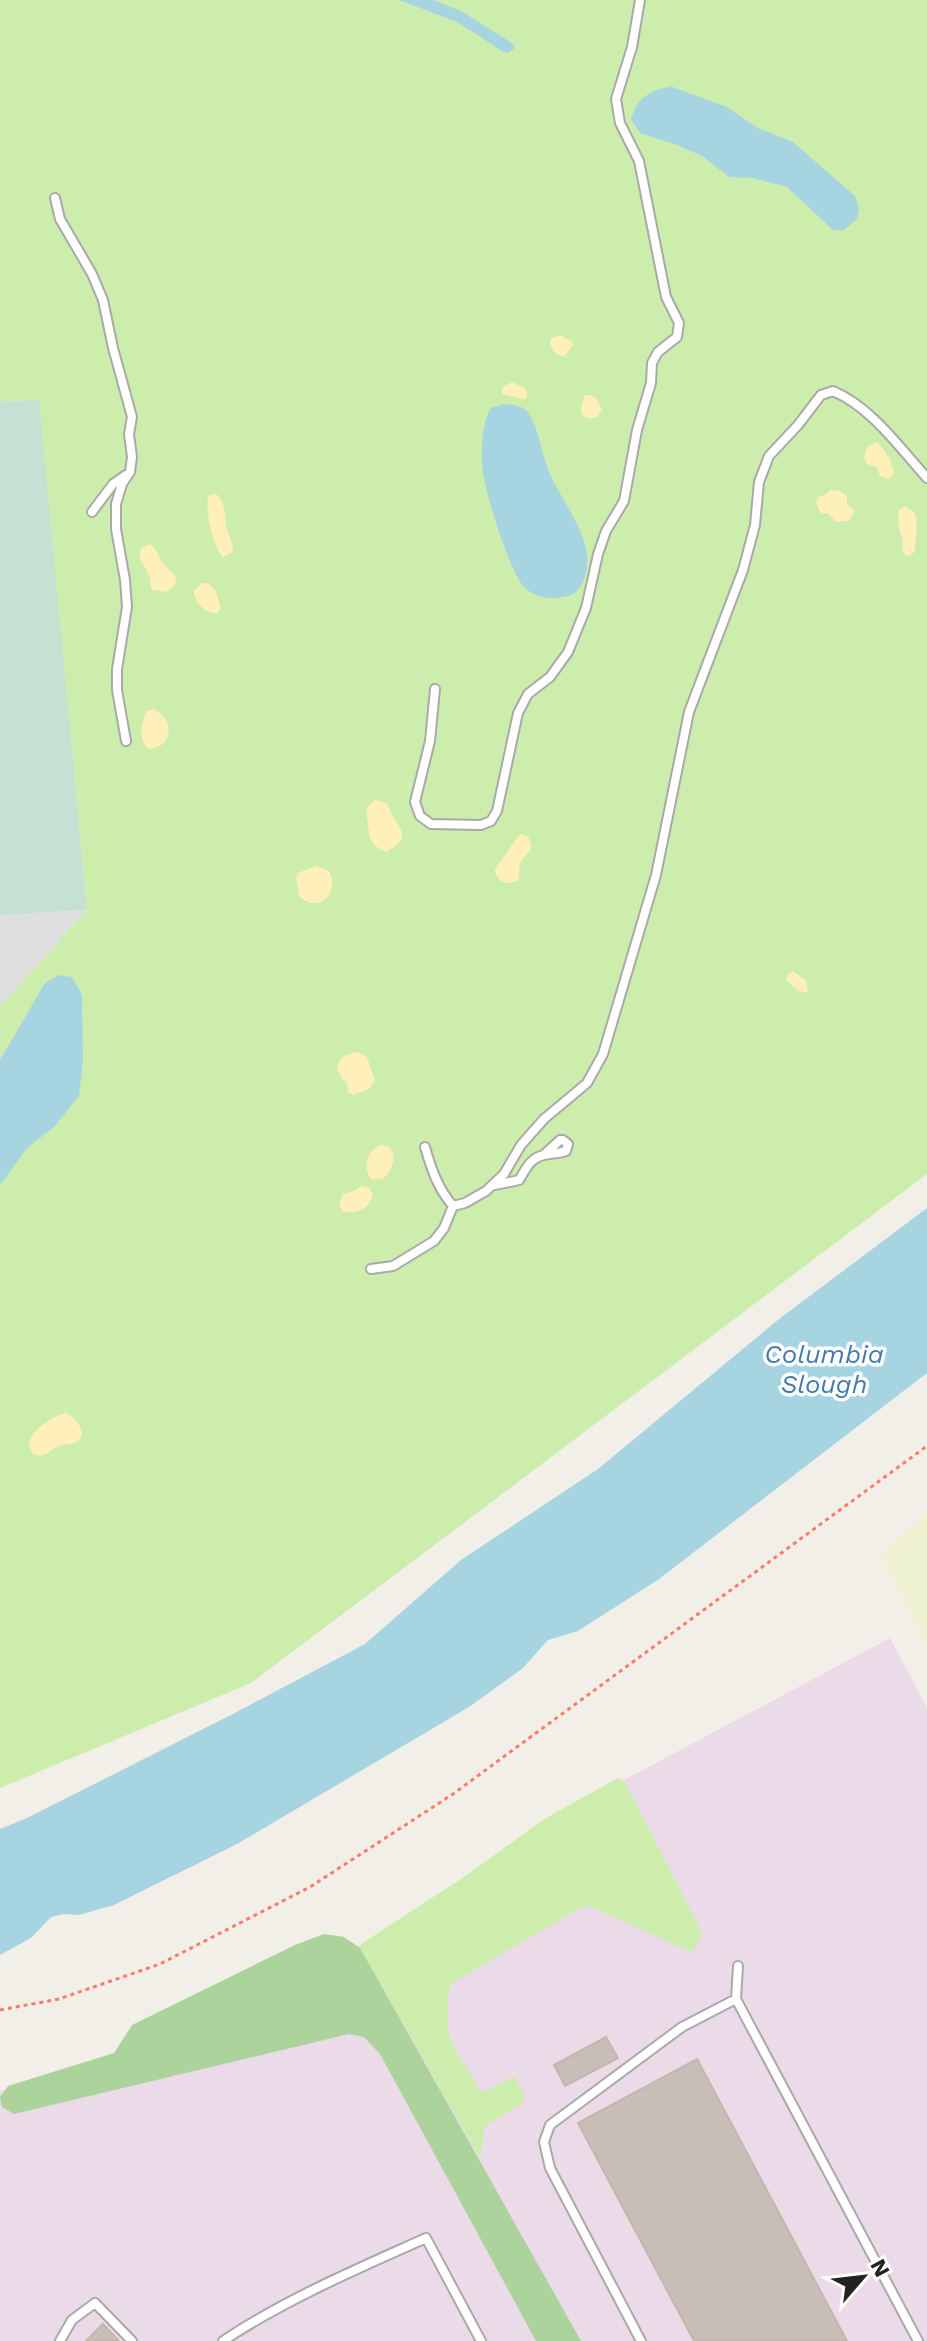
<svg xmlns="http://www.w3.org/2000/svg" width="927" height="2341" viewBox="0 0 927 2341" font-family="'Work Sans',sans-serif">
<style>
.residential{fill:#e0dfdf}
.industrial{fill:#ebdae8}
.farmland{fill:#eff1d3}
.grass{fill:#cdedad}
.forest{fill:#acd39b}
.wetland{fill:#c5e1d4}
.sand{fill:#fff0b9}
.water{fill:#a7d4e1}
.building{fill:#c7beb7;stroke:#c5b5aa;stroke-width:2}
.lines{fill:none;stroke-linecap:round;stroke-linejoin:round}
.service-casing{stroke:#a9a9a9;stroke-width:12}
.path{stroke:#ff7a6c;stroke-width:3;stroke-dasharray:4 4;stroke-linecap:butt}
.service{stroke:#fff;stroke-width:8}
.labels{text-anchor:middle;stroke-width:7;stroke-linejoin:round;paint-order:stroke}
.water-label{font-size:26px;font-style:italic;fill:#457aaf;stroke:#fff}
</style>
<rect width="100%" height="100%" fill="#f2efe8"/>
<!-- residential -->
<path class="residential" d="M87,910L0,1006V915Z"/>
<!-- industrial -->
<path class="industrial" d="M890,1638L927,1708V2341H0V2091L102,2060L243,2005L363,1944L628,1778Z"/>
<!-- farmland -->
<path class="farmland" d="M927,1513V1649L882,1554Z"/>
<!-- grass -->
<path class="grass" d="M0,0H927V1174L251,1683L0,1788V1006L87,910L38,400L0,401Z
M618,1778L625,1782L698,1925L701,1935L694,1949L689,1951L589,1906L582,1907L452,1983L448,1992V2030L452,2044L482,2093L514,2076L524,2095L523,2103L485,2126L480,2158L360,1948L361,1944L467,1875L544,1819Z"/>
<!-- forest -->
<path class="forest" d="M324,1934L344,1937L360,1948L581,2341H536L380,2054L364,2037L349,2034L14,2114L2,2107L0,2097L8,2086L114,2053L132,2025L295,1945Z"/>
<!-- wetland -->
<path class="wetland" d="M39,400L87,910L0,915V401Z"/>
<!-- sand -->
<path class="sand" d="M561,335L572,342L573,345L564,357L556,354L550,344L551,338Z
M512,382L526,389L527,397L524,399L502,394V388Z
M590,395L597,399L602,410L597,417L591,419L583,416L581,410L584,396Z
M876,442C884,447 894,465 894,474L889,479L880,476L877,467L867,464L864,457L867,447Z
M830,490L840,491L847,496V504L854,510L853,515L848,521L836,522L828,513H821L816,503L818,497L825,495Z
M215,493C226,502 224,513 226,525C228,535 233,541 233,552L223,557C211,542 206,514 208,496Z
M905,506L914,512C920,530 914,534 915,551L911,555L907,556L902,550L903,539L899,529L898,511Z
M150,544C159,550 158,559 164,565C170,571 173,571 177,580L173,587L166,592L152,590C150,584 151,577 147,571C142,562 137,560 141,548Z
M202,583H208L215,590L221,608L217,613C206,614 194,603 194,591Z
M154,709C174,719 175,747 148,749C138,739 141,722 147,711Z
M375,800L387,803C389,807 390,811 392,815C403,833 410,839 386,852C371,845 370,840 368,825C367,813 363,808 375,800Z
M520,834L528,836C534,852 530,850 522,860C518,865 520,874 518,880C508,887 495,881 495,869Z
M316,866L329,871C340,892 320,915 299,896L296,877L300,872Z
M793,971L806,981L808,992C799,993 791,986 786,979L788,974Z
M358,1052L367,1057L375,1081L369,1089L353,1095L348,1092L347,1082L342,1079L337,1069C339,1057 347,1053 358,1052Z
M381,1145L390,1147C397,1157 392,1170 384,1178L372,1180C362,1168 366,1151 381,1145Z
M361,1186L369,1188L373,1194C370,1209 357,1215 342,1211L339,1205L343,1194L352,1192Z
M66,1413C76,1417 91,1436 74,1443C68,1445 61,1444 55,1448C45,1453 44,1459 32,1453L29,1444C32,1429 51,1417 66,1413Z"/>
<!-- water -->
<path class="water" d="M399,0H433L461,11L512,43L515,48L508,53L502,51L457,22Z
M670,86L727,107L758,128L793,142L855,196L859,209L857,219L844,230H833L787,187L752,178L729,177L702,156L677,145L640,133L631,119C638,96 648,93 670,86Z
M504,404C511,405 520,405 526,410C536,419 543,457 549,472C564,507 601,545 582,584C578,592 572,596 563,597C550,600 534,597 524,587C510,572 486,495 483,473C481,456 481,422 491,408Z
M59,975L72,977L82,995L83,1061L79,1096L54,1127L27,1148L0,1185V1060L45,983Z
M927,1208V1373L659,1579L578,1631L548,1640L523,1668L469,1707L237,1844L114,1905L79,1915L64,1914L51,1917L31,1938L0,1955V1829L27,1818L229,1716L365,1644L461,1560L598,1469L779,1319Z"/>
<!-- building -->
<path class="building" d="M606,2037L618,2058L565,2086L554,2065Z
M697,2059L847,2341H694L578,2123Z
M103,2324L119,2341H86Z"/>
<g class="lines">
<!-- service casing -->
<g class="service-casing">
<path id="service" d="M55,198L60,219L92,274L103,300L113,348L132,417L129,434L132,457L130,472L122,484L116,504V529L125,580L127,607L117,669V690L126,741
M92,512L113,484L126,475
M435,689L430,741L415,802L420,816L431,824L481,825L491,821L497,811L518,713L528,694L550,677L568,652L586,608L598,554L606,531L624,501L637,430L651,383L652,363L658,352L677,337L679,323L666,297L639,161L620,123L616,99L632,47L640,0
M425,1147C431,1168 438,1189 453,1206L465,1203L486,1191L504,1174L521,1145L544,1119L587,1083L603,1054L656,875L689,712L743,570L755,525L759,482L769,456L798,425L821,395L833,391C871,407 900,448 927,478
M495,1185L519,1180C526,1169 530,1158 544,1155C552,1153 558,1154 566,1151L568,1144L563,1140H560L545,1154
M371,1269L393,1266L434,1241L444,1228L453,1206
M738,1966L736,1999L918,2341
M60,2341L72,2320L95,2303L132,2341
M223,2341C286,2299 357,2269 426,2238L481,2341
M641,2341L550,2168L544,2142L550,2125L682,2027L736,1999"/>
</g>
<!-- path -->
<path class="path" d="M0,2010L59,1999L160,1964L310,1887L453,1794L927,1446"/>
<!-- service -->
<use href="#service" class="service"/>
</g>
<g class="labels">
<!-- water labels -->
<g class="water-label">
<text x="824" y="1363">Columbia<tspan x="824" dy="30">Slough</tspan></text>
</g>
</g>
<!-- north arrow -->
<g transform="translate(863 2277) rotate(62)" stroke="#ffffff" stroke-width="6" paint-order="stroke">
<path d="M0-6L14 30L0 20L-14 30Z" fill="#222222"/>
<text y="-12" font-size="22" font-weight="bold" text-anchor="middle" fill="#222222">N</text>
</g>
</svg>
